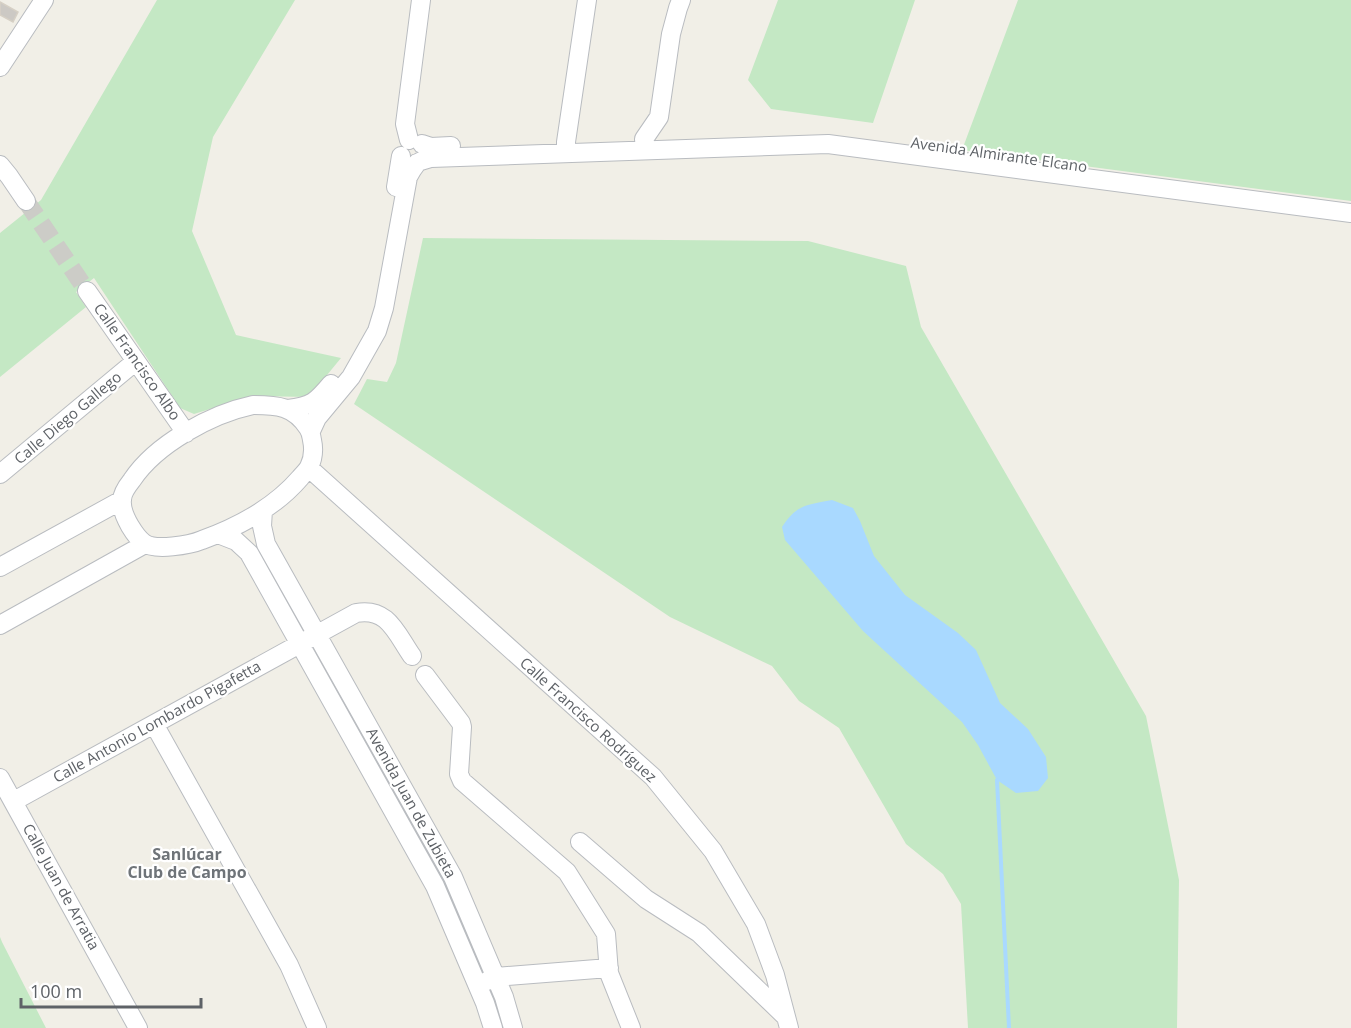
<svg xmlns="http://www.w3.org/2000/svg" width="1351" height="1028" viewBox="0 0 1351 1028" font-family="'Open Sans',sans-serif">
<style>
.green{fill:#c4e8c4}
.water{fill:#a9d9ff}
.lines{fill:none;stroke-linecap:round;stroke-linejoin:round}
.stream{stroke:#a9d9ff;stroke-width:4}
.building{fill:#ccc9c4;stroke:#d6d0c5;stroke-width:1.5}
.minor-tunnel{stroke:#ccccc7;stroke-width:18;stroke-dasharray:18 9;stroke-linecap:butt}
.minor-casing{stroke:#b9bcc0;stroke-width:20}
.minor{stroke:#fff;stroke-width:18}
.labels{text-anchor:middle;stroke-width:4.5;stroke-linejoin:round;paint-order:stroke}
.street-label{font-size:15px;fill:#5e6267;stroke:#fff}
.neighbourhood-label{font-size:16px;font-weight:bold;fill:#6f7479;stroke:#fff}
</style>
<rect width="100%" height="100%" fill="#f1efe7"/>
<!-- green -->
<path class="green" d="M157,0H295L213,137L192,231L236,335L341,358L309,397L252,396L194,414L180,408L94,278L76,292L86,307L0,377V233L41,200Z
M778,0H915L873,123L771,109L748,80Z
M1018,0H1351V201L962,150Z
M423,238L808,241L906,266L921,327L1146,716L1179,880L1177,1028H968L961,904L943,874L906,844L839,728L799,701L772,666L670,617L354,404L367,379L387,382L396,363Z
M0,937L2,942L46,1028H0Z"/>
<!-- water -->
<path class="water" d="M832,500L853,508L860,521L874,556L905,595L958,633L976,650L1000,703L1028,729L1046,757L1048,778L1038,791L1016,793L997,780L978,745L962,722L863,631L785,540L782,527C797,504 807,505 832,500Z"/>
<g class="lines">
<!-- stream -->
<path class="stream" d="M997,780L1009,1028"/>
</g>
<!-- building -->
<path class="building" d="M0,2L18,12L13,22L0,15Z"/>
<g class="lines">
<!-- minor-tunnel -->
<path class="minor-tunnel" d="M26,201L87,291"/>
<!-- minor casing -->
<g class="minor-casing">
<path id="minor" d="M0,67L44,0
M409,140L405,124L421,0
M422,144L431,147L451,146
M645,150L644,139L659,117L671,34L678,8L681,0
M566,153V142L587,0
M421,161L431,158L828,144L1351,213
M0,165L9,176L26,201
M396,187L401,156
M87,291L186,433
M253,405C277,405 294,406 308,428C311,432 311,435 312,440C314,449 313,459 309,467C307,471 303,474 300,478C275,507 238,527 202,540C190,545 155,551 144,543C138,539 133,531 130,526C126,519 121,508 122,500C122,493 128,485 132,480C156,444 211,414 253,405Z
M288,409C312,406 316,402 331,384
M311,431L317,418L351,377L377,331L384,308L408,177L412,170L417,163
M309,468L653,777L713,851L756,924L775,975L789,1028
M0,474L136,361
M263,510L262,526L266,544L453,877L504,997L513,1028
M218,534L236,541L249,553L435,886L485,1003L493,1028
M0,567L122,500
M0,625L145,544
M425,675L461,723L462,727L459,774L462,781L567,872L606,934L609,973L631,1028
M154,724L289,965L317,1028
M0,778L138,1028
M14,801L356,613C388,607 396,633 412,656
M580,842L646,899L699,933L786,1017
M487,981L496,977L609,968"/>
</g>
<!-- minor -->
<use href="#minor" class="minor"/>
</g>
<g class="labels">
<!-- street labels -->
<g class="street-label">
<text transform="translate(999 155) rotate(8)" y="5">Avenida Almirante Elcano</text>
<text transform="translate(137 362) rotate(55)" y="5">Calle Francisco Albo</text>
<text transform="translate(68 418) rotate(-40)" y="5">Calle Diego Gallego</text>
<text transform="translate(588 720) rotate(42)" y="5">Calle Francisco Rodríguez</text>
<text transform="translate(157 722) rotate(-29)" y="5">Calle Antonio Lombardo Pigafetta</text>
<text transform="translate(411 803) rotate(61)" y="5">Avenida Juan de Zubieta</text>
<text transform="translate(61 887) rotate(61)" y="5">Calle Juan de Arratia</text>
</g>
<!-- neighbourhood labels -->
<g class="neighbourhood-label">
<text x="187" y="860">Sanlúcar<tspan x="187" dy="18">Club de Campo</tspan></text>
</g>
</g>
<!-- scale -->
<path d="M21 998v9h180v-9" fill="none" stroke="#5e6267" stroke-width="3"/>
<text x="30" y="998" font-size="18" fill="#5e6267" stroke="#ffffff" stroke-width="4.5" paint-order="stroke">100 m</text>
</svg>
